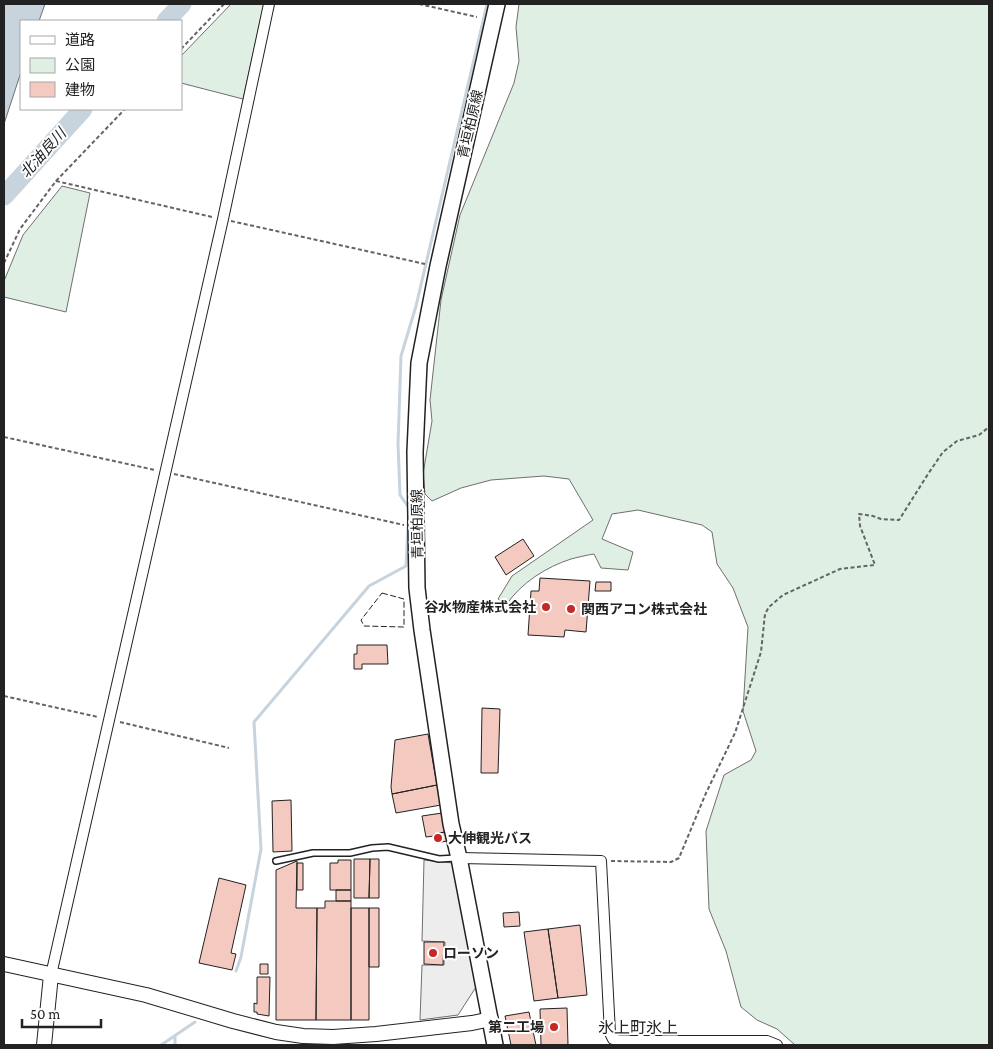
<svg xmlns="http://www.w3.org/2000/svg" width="993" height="1049" viewBox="0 0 993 1049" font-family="'Crimson Pro','Noto Sans JP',serif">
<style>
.green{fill:#e0efe3;stroke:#6f6f6f}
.parking{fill:#ededed;stroke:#6f6f6f}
.water{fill:#c7d3dd;stroke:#6f6f6f}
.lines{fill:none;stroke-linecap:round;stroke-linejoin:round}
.stream{stroke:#c7d3dd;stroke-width:3}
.river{stroke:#c7d3dd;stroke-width:19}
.building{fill:#f3c9c0;stroke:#222}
.lane-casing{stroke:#222;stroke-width:8}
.street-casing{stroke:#222;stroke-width:12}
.secondary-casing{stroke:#222;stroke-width:16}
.primary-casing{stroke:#222;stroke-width:18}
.path{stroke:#646464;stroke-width:2;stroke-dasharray:4 2.5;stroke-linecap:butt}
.lane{stroke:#fff;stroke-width:5}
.street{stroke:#fff;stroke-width:10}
.secondary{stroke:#fff;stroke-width:14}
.primary{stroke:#fff;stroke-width:15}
.fence{stroke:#222;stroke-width:1;stroke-dasharray:6 2.5;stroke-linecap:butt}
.poi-dot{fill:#c62828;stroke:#fff;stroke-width:2}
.labels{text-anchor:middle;stroke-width:4;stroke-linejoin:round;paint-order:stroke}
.street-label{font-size:14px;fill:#222;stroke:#fff}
.poi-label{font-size:14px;font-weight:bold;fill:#222;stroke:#fff;text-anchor:start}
.water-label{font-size:15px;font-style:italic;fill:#222;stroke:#fff}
.quarter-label{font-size:16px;fill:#222;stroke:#fff}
</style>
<rect width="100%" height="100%" fill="#fff"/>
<!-- green -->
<path class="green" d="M231,4H264L243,99L181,83V56Z
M519,4H989V1045H795L777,1029L757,1020L741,1007L726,951L709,909L706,831L724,775L751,760L756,751L743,711L748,627L733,588L717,564L712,532L702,525L638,510L612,514L602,539L633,552L628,570L601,568L594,554C587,555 579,557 571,559C546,567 521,583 506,605L498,599L512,576L593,520L569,479L544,476L491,480L461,488L432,501L425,494L423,474L432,421L430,400L441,300L460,215L514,83L519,61L516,27Z
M62,186L90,193L66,312L4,297V281L23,235Z"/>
<!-- parking -->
<path class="parking" d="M424,860L453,863L476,987L458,1015L420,1020L422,965H444L445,942L422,941Z"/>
<!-- water -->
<path class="water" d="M4,4H45L39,21H21V72L4,124Z"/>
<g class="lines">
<!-- stream -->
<path class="stream" d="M236,971L241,957L261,849L254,722L369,586L406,566L409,508L400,495L398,444L401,356L416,306L487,4
M175,1036V1045
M161,1045L195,1022"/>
<!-- river -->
<path class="river" d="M166,21L182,4
M4,196L83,109"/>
</g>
<!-- building -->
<path class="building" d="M523,539L534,556L506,575L495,557Z
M540,578L590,581L586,632L565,630L564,637L528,635L531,591H539Z
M596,582H611V591H595Z
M357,645H387L388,664H362V669H354V654H357Z
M482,708L500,709L498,773H481Z
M428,734L437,785L392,794L391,787L395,740Z
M437,785L441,805L396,813L392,794Z
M291,800L292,851L273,852L272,801Z
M442,813L445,832L434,834V836L426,837L422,816Z
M445,832L447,841L436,843L434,834Z
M354,859H370L369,898H354Z
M370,859H379V898H369Z
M338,860H351V890H330V863H338Z
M297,861L296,908H317L316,1020H276V870Z
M297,863H303V890H297Z
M219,878L246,885L231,953L236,954L232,970L199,963Z
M336,890H351V901H336Z
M325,901H351V1020H316L317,908H325Z
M351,908H369V1020H351Z
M369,908H379V967H369Z
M519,912L520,926L504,927L503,913Z
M580,925L587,995L558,998L548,929Z
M548,929L558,998L534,1001L524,932Z
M424,942H444L443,965L424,964Z
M260,964H268V974H260Z
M257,977H270L269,1016L257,1014V1012H254V1003L257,1004Z
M567,1008L568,1045H541L540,1009Z
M529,1012L536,1045H511L505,1016Z"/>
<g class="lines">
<!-- lane casing -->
<g class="lane-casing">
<path id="lane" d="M276,861L313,853H350L372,848L388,847L439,859L456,858"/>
</g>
<!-- street casing -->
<g class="street-casing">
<path id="street" d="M459,858L601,861L610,1033L613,1039L620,1041H767L777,1045
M51,975L223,219L269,4"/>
</g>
<!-- secondary casing -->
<g class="secondary-casing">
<path id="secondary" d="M4,964L146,995L233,1021L276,1032L303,1036L333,1037L376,1034L472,1023L491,1019
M44,1045L51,975"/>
</g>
<!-- primary casing -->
<g class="primary-casing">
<path id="primary" d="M495,1045L459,858L451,824L422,630L417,588L415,452L419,363L438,266L497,4"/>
</g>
<!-- path -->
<path class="path" d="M419,4L477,17
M181,49L224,4
M56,181L212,217
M231,221L425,264
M4,263L20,229L56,181L125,109
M4,437L155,470
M174,474L404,525
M4,696L98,717
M120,722L229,748
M611,861L671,862L679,858L706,793L735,733L761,652L765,614L769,607L783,595L840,569L875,565L860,526L859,514L873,516L881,519L899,520L928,474L943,452L957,441L979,435L989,427"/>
<!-- lane -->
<use href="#lane" class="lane"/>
<!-- street -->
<use href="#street" class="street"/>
<!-- secondary -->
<use href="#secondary" class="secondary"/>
<!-- primary -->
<use href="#primary" class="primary"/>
<!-- fence -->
<path class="fence" d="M382,593L404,599V627L364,626L361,620Z"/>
</g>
<!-- markers -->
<g class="poi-dot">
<circle cx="546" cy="607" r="5"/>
<circle cx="571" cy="609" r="5"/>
<circle cx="438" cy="838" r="5"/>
<circle cx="433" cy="953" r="5"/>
<circle cx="554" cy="1027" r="5"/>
</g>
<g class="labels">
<!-- street labels -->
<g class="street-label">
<text transform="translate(470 124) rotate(-77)" y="5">青垣柏原線</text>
<text transform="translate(417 524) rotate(-91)" y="5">青垣柏原線</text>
</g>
<!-- poi labels -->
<g class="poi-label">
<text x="536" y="612" text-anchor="end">谷水物産株式会社</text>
<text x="581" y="614">関西アコン株式会社</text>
<text x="448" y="843">大伸観光バス</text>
<text x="443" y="958">ローソン</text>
<text x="544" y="1032" text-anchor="end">第二工場</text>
</g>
<!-- water labels -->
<g class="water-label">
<text transform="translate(43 153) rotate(-48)" y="5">北油良川</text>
</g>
<!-- quarter labels -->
<g class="quarter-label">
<text x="638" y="1033">氷上町氷上</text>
</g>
</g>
<!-- border -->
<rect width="993" height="1049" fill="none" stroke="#222222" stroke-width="10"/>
<!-- legend -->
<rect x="20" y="20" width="162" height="90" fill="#ffffff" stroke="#a7a7a7"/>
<rect x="30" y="36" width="25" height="8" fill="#ffffff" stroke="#a7a7a7"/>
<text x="65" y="45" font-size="15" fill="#222222">道路</text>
<rect x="30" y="58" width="25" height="15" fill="#e0efe3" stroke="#a7a7a7"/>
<text x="65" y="70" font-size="15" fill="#222222">公園</text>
<rect x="30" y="82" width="25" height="15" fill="#f3c9c0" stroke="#a7a7a7"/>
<text x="65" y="95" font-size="15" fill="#222222">建物</text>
<!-- scale -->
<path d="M22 1019v8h79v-8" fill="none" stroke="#222222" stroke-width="2.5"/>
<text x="30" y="1019" font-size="15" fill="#222222" stroke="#ffffff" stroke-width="4" paint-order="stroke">50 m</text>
</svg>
